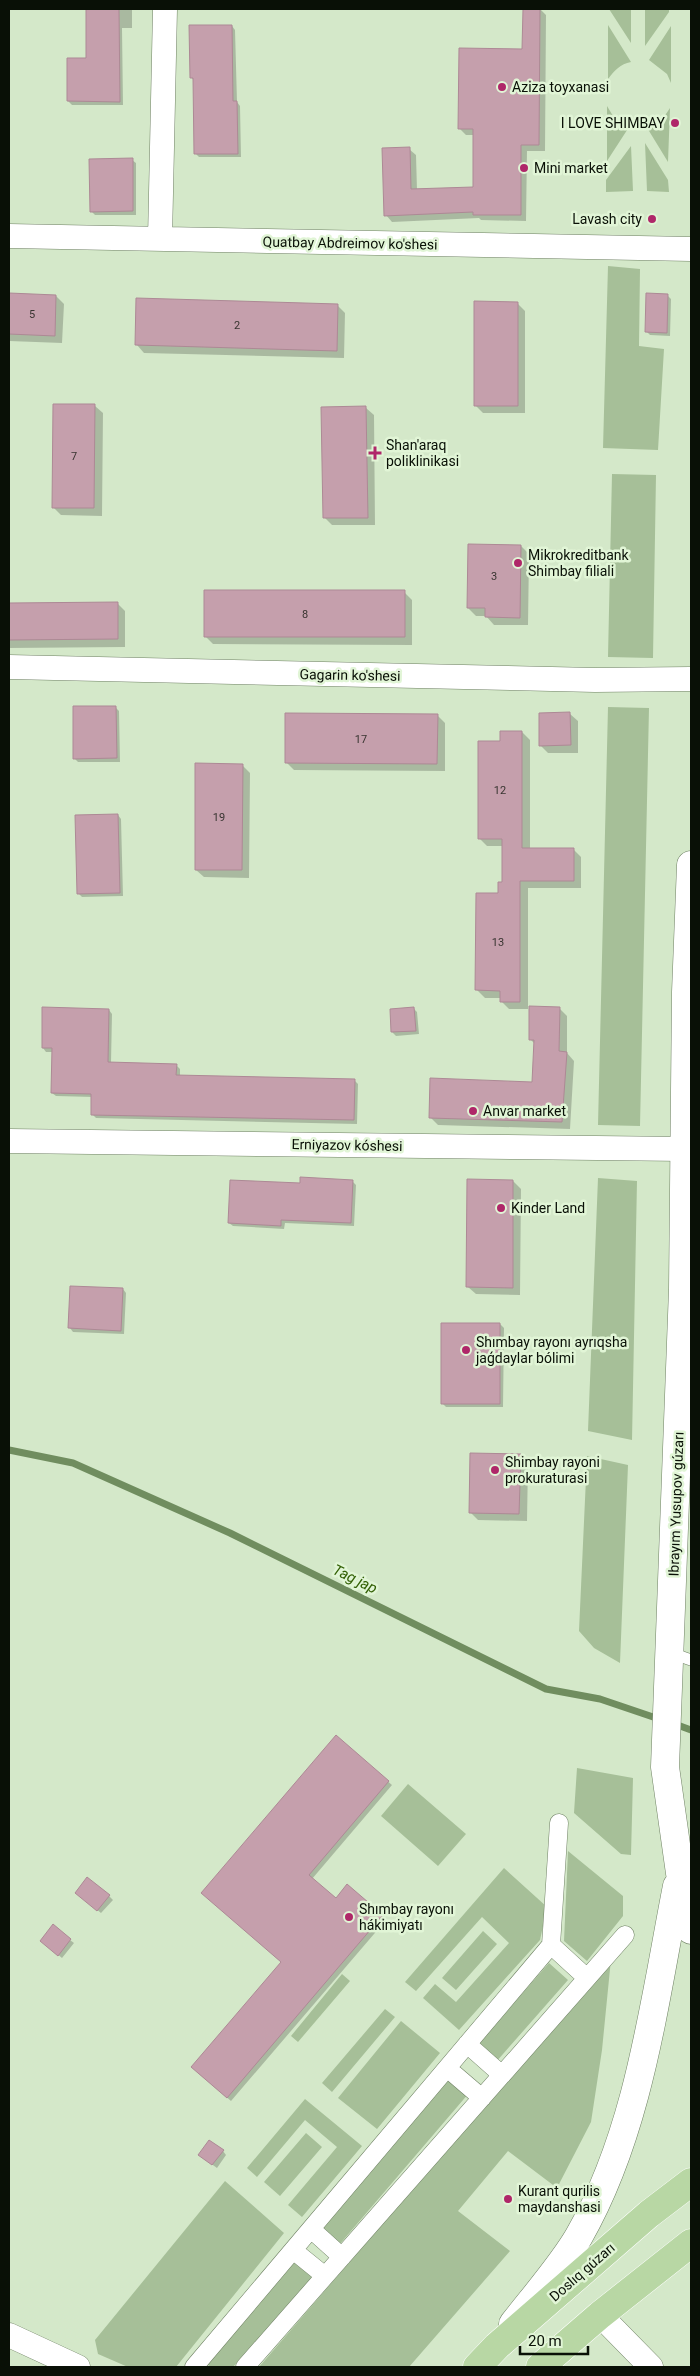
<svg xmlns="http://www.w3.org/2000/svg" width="700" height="2376" viewBox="0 0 700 2376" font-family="Roboto,sans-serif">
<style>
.green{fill:#a6bf98}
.shadow{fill:#0003}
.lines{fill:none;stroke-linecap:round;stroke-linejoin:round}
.stream{stroke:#708d5f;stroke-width:7}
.building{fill:#c59fac;stroke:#ad8995}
.service-casing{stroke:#6f8164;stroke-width:12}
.pedestrian-casing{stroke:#6f8164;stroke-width:19}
.minor-casing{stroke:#6f8164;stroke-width:25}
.secondary-casing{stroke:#6f8164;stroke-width:29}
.primary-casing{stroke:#fff;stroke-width:29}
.service{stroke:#fff;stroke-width:11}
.pedestrian{stroke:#fff;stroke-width:18}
.minor{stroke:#fff;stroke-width:24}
.secondary{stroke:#fff;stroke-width:28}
.primary{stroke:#b8d7a4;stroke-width:28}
.poi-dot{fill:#af2769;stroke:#e1f5d6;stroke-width:2}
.labels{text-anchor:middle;stroke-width:5;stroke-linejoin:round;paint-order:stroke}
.number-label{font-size:11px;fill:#383430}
.poi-label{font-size:14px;fill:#091006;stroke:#e1f5d6;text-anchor:start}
.street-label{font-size:14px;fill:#091006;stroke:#e1f5d6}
.water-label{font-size:15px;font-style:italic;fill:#336005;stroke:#e1f5d6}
</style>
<rect width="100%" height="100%" fill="#d4e8c9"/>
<!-- green -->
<path class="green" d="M609,9H631V43Z
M645,9H669V12L645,46Z
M608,25L631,62C620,64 615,70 608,79Z
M671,26V83L667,74L649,60Z
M607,106L613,116L624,125L631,124L607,161Z
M670,108L668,162L646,126C659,124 663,119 670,108Z
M645,143L668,180L669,192L647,191Z
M631,146L633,191L606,192V180Z
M608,266L640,269L639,346L664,349L658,450L603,448Z
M612,474L656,475L653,658L608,657Z
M608,707L649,708L640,1126L598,1125Z
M598,1178L637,1181L632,1440L588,1431Z
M587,1456L628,1465L620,1663L594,1648L579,1631Z
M577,1768L633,1778L631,1855L621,1854L574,1813Z
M408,1784L466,1834L438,1866L381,1816Z
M568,1851L623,1896V1916L587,1961L564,1941Z
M504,1868L547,1907L540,1940L459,2030L423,1998L435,1984L456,2002L509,1943L482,1917L416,1991L405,1982Z
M483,1931L497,1944L456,1990L442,1978Z
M611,1959L602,2050L591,2122L557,2188L508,2151L458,2211L510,2251L409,2367H259Z
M549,1963L568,1980L496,2062L477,2045Z
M342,1974L350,1981L298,2042L291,2036Z
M385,2009L395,2017L332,2092L322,2083Z
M401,2021L440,2053L377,2129L338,2098Z
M449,2076L469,2093L339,2245L319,2227Z
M305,2099L362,2146L302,2217L288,2205L337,2147L305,2120L257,2177L247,2168Z
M306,2133L322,2147L280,2196L264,2182Z
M225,2181L284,2233L176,2367H128L98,2354L95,2340Z
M293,2259L313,2277L233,2367H211L203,2362Z"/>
<!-- shadow -->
<path class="shadow" d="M87,9H132V28H122L123,105H72L68,101L88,59Z
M524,9H540L546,15L545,151H527L526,221L481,220L479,218L392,222L386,215L409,149L416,155L417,190L474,188L475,135H466L460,129L523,50Z
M232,26L235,30L237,102L240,106L241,157H199L196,154L194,81L191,77Z
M132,160L136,163V215H95L91,211Z
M9,295L56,296L64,304L62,343L9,341Z
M668,296L671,299L670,336L650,335L646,331Z
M517,303L525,311V413H483L475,405Z
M337,305L345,313L344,358L144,353L137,345Z
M95,406L103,413L102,516L61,515L53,507Z
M366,408L374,415L375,525H332L324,517Z
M521,546L529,554L528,625H494L486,616H476L468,608Z
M404,592L412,600V645L213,644L205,636Z
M117,603L125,611V647L9,648V604Z
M115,707L119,711L120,762H78L74,758Z
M570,714L578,721V753H548L540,745Z
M437,715L445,723V771L294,770L286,762Z
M522,732L530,740V849H573L581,857V888H528V1009H509L501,1001V998H485L477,990L503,884V846H487L479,838L501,742Z
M242,765L250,773L249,878L204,877L196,870Z
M118,815L121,819L123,896L82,897L78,893Z
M559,1008L567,1016V1053L574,1061L570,1129L438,1125L430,1117L533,1083L535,1044L530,1039Z
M414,1009L417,1012L419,1034L396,1036L392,1032Z
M109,1010L112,1014L111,1063L176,1065L180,1069V1076L354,1080L358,1084L357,1124L96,1118L92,1114L93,1097L56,1096L52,1093L53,1052H46L43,1048Z
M352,1181L356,1185L354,1226L285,1223L284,1229L233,1226L229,1223L301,1185Z
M513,1181L521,1189L520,1295L476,1294L468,1287Z
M123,1289L126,1293L124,1334L73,1332L70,1328Z
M500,1324L504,1328L503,1407H446L442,1403Z
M520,1455L528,1463L527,1521L478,1520L470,1512Z
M336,1737L392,1785L312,1879L336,1899L347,1886L386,1920L231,2101L196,2071L283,1962Z
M80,1896H109L113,1900L101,1913Z
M70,1940L74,1943L62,1958L45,1944Z
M223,2151L226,2155L217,2168L203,2158Z"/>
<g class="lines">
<!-- stream -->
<path class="stream" d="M9,1450L73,1463L230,1533L546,1689L600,1699L662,1720
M672,1723L691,1730"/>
</g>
<!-- building -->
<path class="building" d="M86,9H119L120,102L67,101V58H86Z
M523,9H540L539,145H521V215H473V212L384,216L382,148L410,147L411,189L473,187V129H458L459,48L522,49Z
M189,25H232L233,101H237L238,154H194L193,78H190Z
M133,158V211L90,212L89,159Z
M9,293L56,295L55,336L9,334Z
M646,293L668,294L667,333L645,332Z
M136,298L338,304L337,351L135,345Z
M474,301L518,302V406H474Z
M53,404H95L94,508H52Z
M366,406L368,518H323L321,407Z
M468,544L521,545L520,618L485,617V608H467Z
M204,590H405V637H204Z
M118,602V639L9,640V603Z
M73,706H116L117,758L73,759Z
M570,712L571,745L539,746V713Z
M285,713L438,714L437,764L285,763Z
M500,731H522V848H574V881H520V1002H500V991L475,990L476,893H498V882H502V839H478V741H500Z
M195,763L243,764L242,870H195Z
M118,814L120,893L77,894L75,815Z
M529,1006L560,1007L559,1051L567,1052L562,1122L429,1118L430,1078L532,1082L534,1040H529Z
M42,1007L109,1009L108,1062L177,1064L176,1075L355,1079L354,1120L91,1115V1094L51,1093L52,1048H42Z
M414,1007L416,1031L391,1032L390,1009Z
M300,1177L353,1180L351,1223L281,1220V1226L228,1223L230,1180L300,1183Z
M467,1179L513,1180V1288L466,1287Z
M70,1286L123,1288L121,1331L68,1328Z
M441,1323H500V1404H441Z
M470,1453L521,1454L519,1514L469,1513Z
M336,1735L389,1781L309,1875L336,1898L347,1884L383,1915L227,2098L191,2067L281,1962L201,1893Z
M87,1877L110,1895L97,1911L75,1893Z
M53,1924L71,1939L58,1956L40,1941Z
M209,2140L224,2150L212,2165L198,2155Z"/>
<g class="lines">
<!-- service casing -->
<g class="service-casing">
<path id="service" d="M671,1653L691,1660"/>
</g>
<!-- pedestrian casing -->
<g class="pedestrian-casing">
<path id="pedestrian" d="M551,1945L587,1978
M467,2044L502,2075
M447,2068L482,2098
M311,2229L342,2257
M293,2250L325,2276
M194,2367L551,1945L559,1823
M245,2367L625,1935"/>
</g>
<!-- minor casing -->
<g class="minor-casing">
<path id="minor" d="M9,236L691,249
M160,239L165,9
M9,667L595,680L691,679
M9,1141L684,1149
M600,2315L651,2367
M9,2335L78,2367"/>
</g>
<!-- secondary casing -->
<g class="secondary-casing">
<path id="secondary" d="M691,865L686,992L683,1289L665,1767L680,1873L691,1930
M513,2324C534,2297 563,2264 579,2236C639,2131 654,2003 677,1886"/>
</g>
<!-- primary casing -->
<g class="primary-casing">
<path id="primary" d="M477,2367L497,2346L649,2214L691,2182
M540,2367L600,2315L691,2243"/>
</g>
<!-- service -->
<use href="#service" class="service"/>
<!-- pedestrian -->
<use href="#pedestrian" class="pedestrian"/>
<!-- minor -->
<use href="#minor" class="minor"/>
<!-- secondary -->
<use href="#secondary" class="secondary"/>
<!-- primary -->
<use href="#primary" class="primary"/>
</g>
<!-- markers -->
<g class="poi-dot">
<circle cx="502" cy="87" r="5"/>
<circle cx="675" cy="123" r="5"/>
<circle cx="524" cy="168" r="5"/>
<circle cx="652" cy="219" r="5"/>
<path d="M372.5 445.5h5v5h5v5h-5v5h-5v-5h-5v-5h5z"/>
<circle cx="518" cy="563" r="5"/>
<circle cx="473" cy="1111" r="5"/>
<circle cx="501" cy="1208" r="5"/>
<circle cx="466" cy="1350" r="5"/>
<circle cx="495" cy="1470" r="5"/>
<circle cx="349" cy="1917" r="5"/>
<circle cx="508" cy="2199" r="5"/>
</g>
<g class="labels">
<!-- number labels -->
<g class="number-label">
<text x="32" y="318">5</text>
<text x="237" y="329">2</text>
<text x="74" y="460">7</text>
<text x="494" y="580">3</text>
<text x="305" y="618">8</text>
<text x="361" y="743">17</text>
<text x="500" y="794">12</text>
<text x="219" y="821">19</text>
<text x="498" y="946">13</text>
</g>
<!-- poi labels -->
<g class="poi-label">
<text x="512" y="92">Aziza toyxanasi</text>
<text x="665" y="128" text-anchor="end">I LOVE SHIMBAY</text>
<text x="534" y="173">Mini market</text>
<text x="642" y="224" text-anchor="end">Lavash city</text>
<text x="386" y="450">Shan'araq<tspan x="386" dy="16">poliklinikasi</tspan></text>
<text x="528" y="560">Mikrokreditbank<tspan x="528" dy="16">Shimbay filiali</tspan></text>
<text x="483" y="1116">Anvar market</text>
<text x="511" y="1213">Kinder Land</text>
<text x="476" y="1347">Shımbay rayonı ayrıqsha<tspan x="476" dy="16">jaǵdaylar bólimi</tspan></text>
<text x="505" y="1467">Shimbay rayoni<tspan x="505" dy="16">prokuraturasi</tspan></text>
<text x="359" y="1914">Shımbay rayonı<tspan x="359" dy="16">hákimiyatı</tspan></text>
<text x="518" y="2196">Kurant qurilis<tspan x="518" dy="16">maydanshasi</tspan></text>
</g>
<!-- street labels -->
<g class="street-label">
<text transform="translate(350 243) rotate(1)" y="5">Quatbay Abdreimov ko'shesi</text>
<text transform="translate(350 675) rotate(1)" y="5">Gagarin ko'shesi</text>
<text transform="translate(347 1145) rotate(1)" y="5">Erniyazov kóshesi</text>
<text transform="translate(676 1504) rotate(-88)" y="5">Ibrayım Yusupov gúzarı</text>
<text transform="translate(582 2272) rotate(-41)" y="5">Doslıq gúzarı</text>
</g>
<!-- water labels -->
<g class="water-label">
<text transform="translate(355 1579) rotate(26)" y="5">Tag jap</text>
</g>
</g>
<!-- border -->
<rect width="700" height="2376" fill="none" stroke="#091006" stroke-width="20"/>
<!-- scale -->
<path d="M520 2346v8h68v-8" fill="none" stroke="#091006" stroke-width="2.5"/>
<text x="528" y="2346" font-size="15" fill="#091006" stroke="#e1f5d6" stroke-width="4" paint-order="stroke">20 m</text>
</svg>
